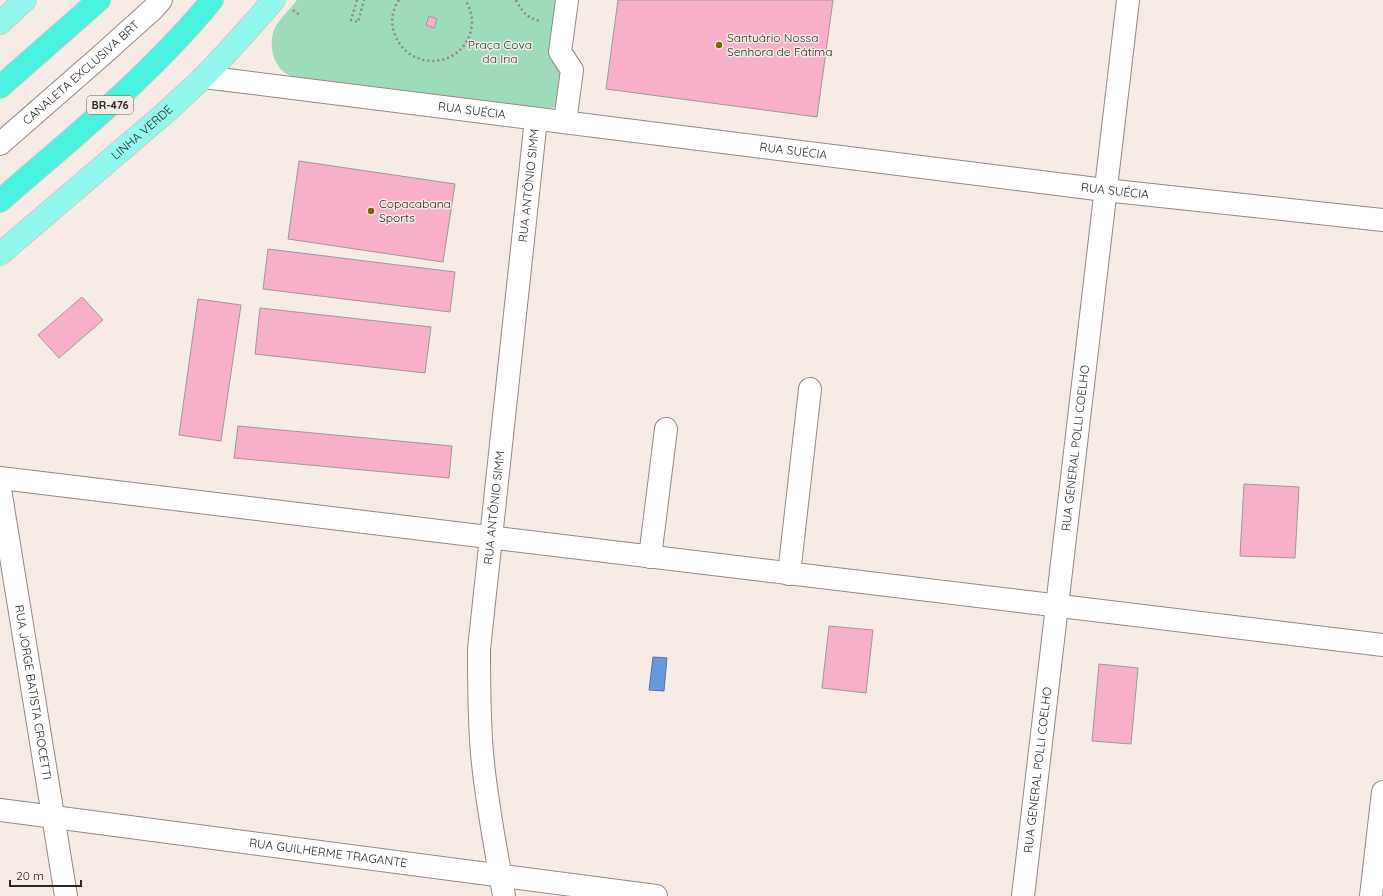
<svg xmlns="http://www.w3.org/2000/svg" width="1383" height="896" viewBox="0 0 1383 896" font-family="Quicksand,sans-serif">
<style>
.green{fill:#9ddbbb}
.water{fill:#6599db;stroke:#5477a4}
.building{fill:#f8afc9;stroke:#a2969a}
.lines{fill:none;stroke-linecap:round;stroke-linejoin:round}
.minor-casing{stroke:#938883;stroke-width:24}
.major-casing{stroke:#cccbcb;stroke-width:24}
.highway-casing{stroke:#cccbcb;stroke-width:24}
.path{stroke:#8f8783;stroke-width:2.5;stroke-dasharray:2 3;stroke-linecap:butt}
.minor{stroke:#fff;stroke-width:22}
.major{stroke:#92f7ec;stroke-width:22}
.highway{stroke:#4af1df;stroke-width:22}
.poi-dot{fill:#836500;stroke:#f7ebe6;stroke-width:1.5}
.labels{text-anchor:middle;stroke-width:3;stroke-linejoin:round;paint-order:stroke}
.shield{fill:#f7ebe6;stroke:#68625f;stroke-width:1}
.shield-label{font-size:11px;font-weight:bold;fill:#2b2725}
.poi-label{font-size:12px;fill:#2b2725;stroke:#f7ebe6;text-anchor:start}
.park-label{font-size:12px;fill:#1a4431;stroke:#f7ebe6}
.street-label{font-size:12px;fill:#2b2725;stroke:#f7ebe6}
</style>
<rect width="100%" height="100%" fill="#f7ebe6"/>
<!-- green -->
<path class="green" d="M297,0H558L563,71L557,105L553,108L546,109L301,79C297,78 292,77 289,75C274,68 269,48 273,33C276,21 290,10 297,0Z"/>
<!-- water -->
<path class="water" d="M653,657L667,658L664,691L649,690Z"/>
<!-- building -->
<path class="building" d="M618,0H833L817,117L606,89Z
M429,16L437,19L434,28L426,25Z
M299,161L455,184L443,262L288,239Z
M268,249L455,272L450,312L263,289Z
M82,297L103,320L59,358L38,335Z
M198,299L241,305L221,441L179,435Z
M260,308L431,327L425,373L255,354Z
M238,426L452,446L449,478L234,458Z
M1244,484L1299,487L1295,558L1240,556Z
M829,626L873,630L866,693L822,688Z
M1099,664L1138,668L1131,744L1092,741Z"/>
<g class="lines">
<!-- minor casing -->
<g class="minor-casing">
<g id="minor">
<path id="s1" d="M204,77L1105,190L1383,220"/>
<path d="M565,122L572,70L560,52L567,0"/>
<path id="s2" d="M0,144L103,54L153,9L161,0"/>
<path d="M0,478L1383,645"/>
<path id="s3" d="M0,489L66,896"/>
<path d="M650,557L666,429"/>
<path d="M789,574L810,389"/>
<path id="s4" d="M0,810L656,896"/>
<path id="s5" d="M504,896C496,849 486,801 482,753C479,718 479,684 479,649L536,119"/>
<path id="s6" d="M1023,896L1128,0"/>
<path d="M1371,896L1383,792"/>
</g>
</g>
<!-- major casing -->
<g class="major-casing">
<g id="major">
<path d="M0,23L25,0"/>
<path id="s7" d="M0,254L165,113L204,77L233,46L274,0"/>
</g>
</g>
<!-- highway casing -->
<g class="highway-casing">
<path id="highway" d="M0,87L99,0
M0,201C73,137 150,76 212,0"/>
</g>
<!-- path -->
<path class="path" d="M357,0L351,20L358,22L364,0
M399,0C392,10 390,23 395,35C411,75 469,67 472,23C472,15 470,7 465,0
M516,0C522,12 528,19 541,21
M293,10L301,16"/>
<!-- minor -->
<use href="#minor" class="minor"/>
<!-- major -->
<use href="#major" class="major"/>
<!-- highway -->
<use href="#highway" class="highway"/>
</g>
<!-- markers -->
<g class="poi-dot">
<circle cx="719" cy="45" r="4"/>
<circle cx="371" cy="211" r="4"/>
</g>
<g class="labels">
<!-- shield labels -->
<rect class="shield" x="87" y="96" width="46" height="18" rx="3"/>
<g class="shield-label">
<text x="110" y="109">BR-476</text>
</g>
<!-- poi labels -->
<g class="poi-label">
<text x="727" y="42">Santuário Nossa<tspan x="727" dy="14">Senhora de Fátima</tspan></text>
<text x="379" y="208">Copacabana<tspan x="379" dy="14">Sports</tspan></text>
</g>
<!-- park labels -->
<g class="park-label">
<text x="500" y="49">Praça Cova<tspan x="500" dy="14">da Iria</tspan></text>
</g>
<!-- street labels -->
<g class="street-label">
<text dy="4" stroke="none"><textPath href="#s2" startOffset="108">CANALETA EXCLUSIVA BRT</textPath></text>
<text dy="4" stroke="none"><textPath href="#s1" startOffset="270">RUA SUÉCIA</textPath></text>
<text dy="4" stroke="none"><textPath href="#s7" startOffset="187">LINHA VERDE</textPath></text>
<text dy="4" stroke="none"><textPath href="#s1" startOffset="594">RUA SUÉCIA</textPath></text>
<text dy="4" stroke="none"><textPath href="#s5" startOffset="715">RUA ANTÔNIO SIMM</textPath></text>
<text dy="4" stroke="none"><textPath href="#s1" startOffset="918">RUA SUÉCIA</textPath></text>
<text dy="4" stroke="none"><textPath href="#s6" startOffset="451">RUA GENERAL POLLI COELHO</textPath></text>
<text dy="4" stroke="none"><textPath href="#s5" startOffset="391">RUA ANTÔNIO SIMM</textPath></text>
<text dy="4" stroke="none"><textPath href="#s3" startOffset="206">RUA JORGE BATISTA CROCETTI</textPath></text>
<text dy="4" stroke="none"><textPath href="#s6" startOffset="127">RUA GENERAL POLLI COELHO</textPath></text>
<text dy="4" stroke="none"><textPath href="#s4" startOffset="331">RUA GUILHERME TRAGANTE</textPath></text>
</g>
</g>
<!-- scale -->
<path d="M10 880v6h71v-6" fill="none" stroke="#2b2725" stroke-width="2"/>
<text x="16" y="880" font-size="12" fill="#2b2725" stroke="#f7ebe6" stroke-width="3" paint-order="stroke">20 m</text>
</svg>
